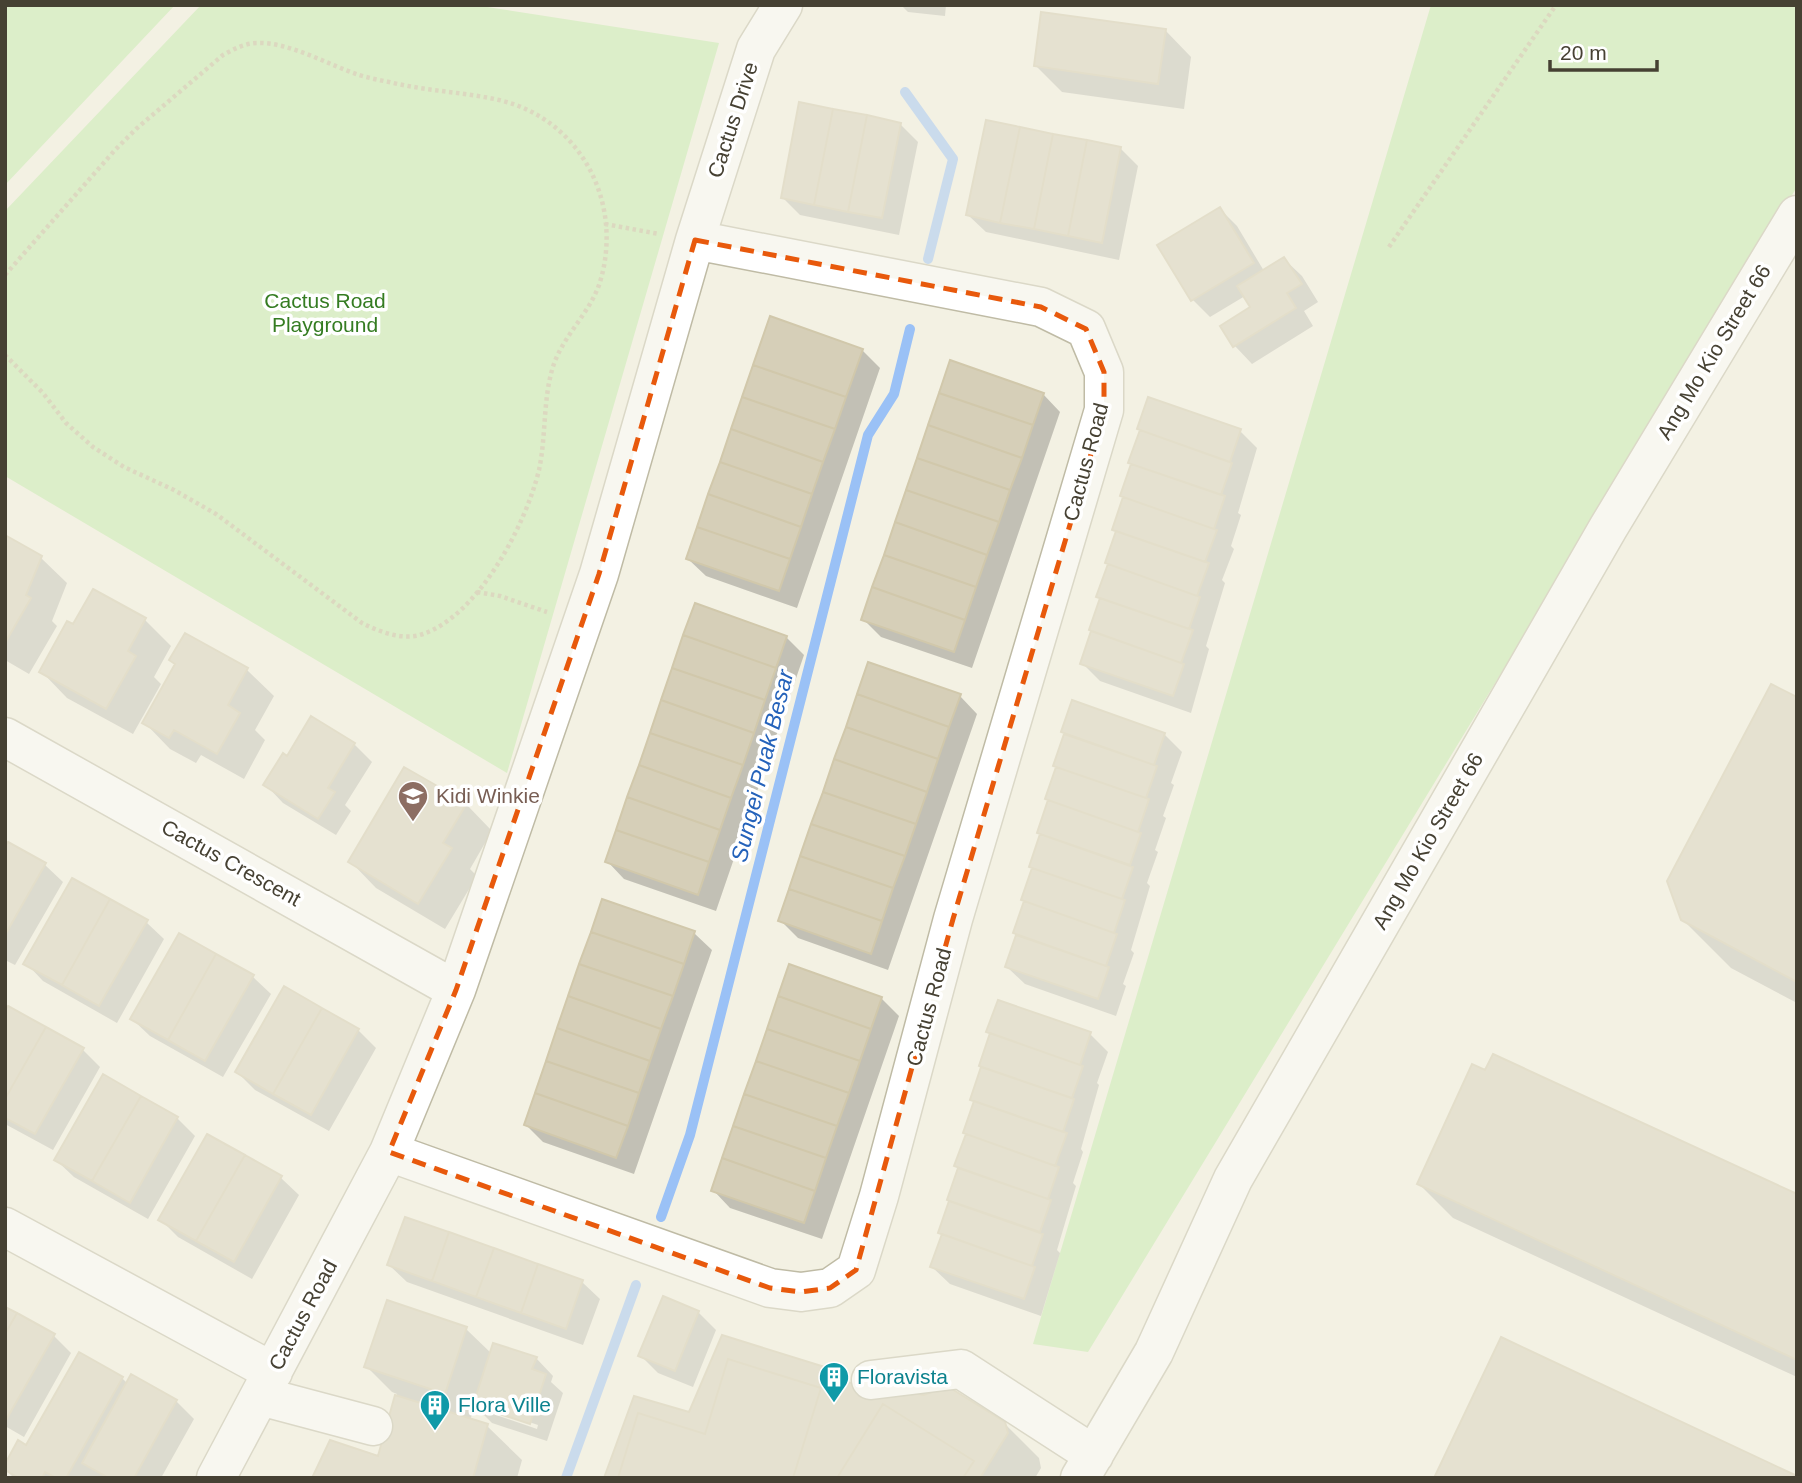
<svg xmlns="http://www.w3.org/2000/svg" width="1802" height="1483" viewBox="0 0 1802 1483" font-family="Arial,sans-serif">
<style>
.green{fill:#c2eba8}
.shadow{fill:#0003;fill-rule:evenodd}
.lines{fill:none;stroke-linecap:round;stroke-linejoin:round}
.stream{stroke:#9ac1f6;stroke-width:10}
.building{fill:#d6cfb8;stroke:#d1c8ab;stroke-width:2}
.minor-casing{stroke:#bfbba5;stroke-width:41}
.path{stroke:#c2ba95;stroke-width:4.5;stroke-dasharray:3.5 3.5;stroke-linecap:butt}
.minor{stroke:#fff;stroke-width:38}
.marked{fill:none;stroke:#e8590c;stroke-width:5;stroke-dasharray:14 9;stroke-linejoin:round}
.labels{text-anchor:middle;stroke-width:7;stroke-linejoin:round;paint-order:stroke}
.street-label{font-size:21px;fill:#464133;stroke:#fff}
.park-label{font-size:21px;fill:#357c22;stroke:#fff}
.education-label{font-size:21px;fill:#785e54;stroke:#fff;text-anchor:start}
.culture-label{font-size:21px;fill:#0d838f;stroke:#fff;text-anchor:start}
.water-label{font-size:23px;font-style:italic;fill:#2462ba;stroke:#fff}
</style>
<rect width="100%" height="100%" fill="#f3f1e3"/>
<!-- green -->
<path class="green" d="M5,5H175L5,185Z
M201,5H474L719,43L507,773L5,476V211Z
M1431,5H1797V187L1088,1352L1033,1344Z"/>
<!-- shadow -->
<path class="shadow" d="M901,5H946L945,16L908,12Z
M1165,30L1191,57L1184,109L1062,92L1036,66Z
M900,124L918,142L899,235L800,215L783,198Z
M1120,148L1138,166L1119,260L986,232L968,215Z
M1220,209L1237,226L1264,271L1284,259L1302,276L1318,302L1304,311L1313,326L1252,364L1235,346L1223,327L1253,308L1245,296L1210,317L1193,300Z
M862,350L880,368L797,608L706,576L688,559Z
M1043,394L1060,412L972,668L881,637L863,619Z
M1139,429L1240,431L1257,448L1238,513L1241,515L1231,546L1234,549L1222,580L1225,583L1206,646L1209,649L1191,713L1100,681L1082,663L1101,599L1141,431Z
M5,537L40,557L67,583L52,621L57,626L29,674L5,660Z
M145,620L171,646L154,677L161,684L133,734L67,698L41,671L74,626Z
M185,635L247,670L274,696L255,730L265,740L244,779L201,755L196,763L170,749L144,722L176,665Z
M786,637L804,655L716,911L624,879L607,861Z
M960,696L977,714L888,970L798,938L780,920Z
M1797,699V1003L1731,968L1682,919Z
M1074,702L1164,734L1182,752L1171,783L1174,785L1163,816L1166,818L1155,850L1158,852L1147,883L1150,886L1131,950L1134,953L1123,984L1126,986L1116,1016L1025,984L1007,967L1026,902L1042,836L1039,833L1050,802L1047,799L1057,768L1055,766Z
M312,719L354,744L372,762L345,805L351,811L336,835L283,803L266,785L288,759Z
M466,804L492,831L470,869L477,876L445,929L376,888L350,861Z
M5,842L45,865L63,882L15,965L5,960Z
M146,922L164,939L117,1023L43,981L26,963Z
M694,933L712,950L634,1174L543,1142L526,1125Z
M179,935L253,977L271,994L223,1077L150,1036L132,1019Z
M284,989L358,1030L376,1048L329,1131L255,1090L237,1072Z
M881,998L899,1016L822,1239L730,1208L713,1190Z
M5,1010L83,1050L100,1067L53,1150L5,1124Z
M988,1032L1090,1034L1108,1052L1097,1083L1099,1085L1081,1149L1083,1152L1073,1183L1076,1186L1057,1250L1060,1253L1041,1316L950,1284L932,1267L943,1236L940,1233L975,1102L972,1099L991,1035Z
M177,1118L195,1136L148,1219L74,1177L56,1160Z
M208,1136L281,1178L299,1195L252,1279L178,1237L160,1219Z
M1419,1184L1797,1196V1377L1453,1218Z
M389,1265L582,1282L600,1299L583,1345L407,1282Z
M5,1309L54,1336L71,1353L24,1437L5,1426Z
M698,1312L716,1330L693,1387L658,1373L640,1355Z
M466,1329L492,1354L536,1358L553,1376L551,1382L563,1393L547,1441L492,1423L475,1406L470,1420L487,1426L522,1460L517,1478H314L379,1458L397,1394L392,1392L366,1366ZM493,1410L538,1425L537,1429L493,1414Z
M122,1378L128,1384L176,1401L194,1419L161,1478H14L5,1469L27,1448Z
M844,1383L1004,1423L1039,1458L1041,1468L1035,1478H606L690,1414Z"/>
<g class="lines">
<!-- stream -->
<path class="stream" d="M905,92L953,159L928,259
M661,1217L690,1135L868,435L894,394L910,329
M566,1478L636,1285"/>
</g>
<!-- building -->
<path class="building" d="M1041,12L1166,29L1158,84L1034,66Z
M799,102L833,109L814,205L781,198Z
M833,109L867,115L848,212L814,205Z
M867,115L901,123L882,218L848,212Z
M986,120L1020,127L1000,223L966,215Z
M1020,127L1053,134L1034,229L1000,223Z
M1053,134L1087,140L1068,236L1034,229Z
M1087,140L1121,147L1102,243L1068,236Z
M1220,207L1254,263L1191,301L1157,245Z
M1284,257L1302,284L1287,293L1296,308L1233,347L1220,326L1250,307L1237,286Z
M770,316L863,349L846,397L753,365Z
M950,360L1044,393L1033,425L939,393Z
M753,365L846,397L835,429L742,397Z
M939,393L1033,425L1022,458L928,425Z
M742,397L835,429L823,462L731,429Z
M1148,397L1241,429L1230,462L1137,429Z
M928,425L1022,458L1010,490L917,458Z
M731,429L823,462L812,494L720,462Z
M1140,430L1232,463L1221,495L1128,463Z
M917,458L1010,490L999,522L906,490Z
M720,462L812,494L801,527L708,494Z
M1131,464L1225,496L1214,529L1120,496Z
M906,490L999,522L987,555L895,522Z
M708,494L801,527L790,559L697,527Z
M1123,497L1217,530L1205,562L1112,530Z
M895,522L987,555L976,587L884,555Z
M697,527L790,559L779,591L686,559Z
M1116,531L1209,563L1197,596L1105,563Z
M5,535L42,556L26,595L31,598L5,643Z
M884,555L976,587L965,620L872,587Z
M1108,564L1200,597L1189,629L1096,597Z
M872,587L965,620L954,652L861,620Z
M93,589L146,618L128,651L136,656L106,709L39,672L67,621L73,624Z
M1100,598L1193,630L1181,663L1089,630Z
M695,603L787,636L776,668L683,635Z
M1091,631L1184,664L1173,696L1080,664Z
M185,633L248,668L228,705L240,713L217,754L174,730L169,738L142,723L175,664L169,660Z
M683,635L776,668L765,700L672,668Z
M868,662L961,694L949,727L857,694Z
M672,668L765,700L754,733L661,700Z
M1771,684L1797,697V982L1681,920L1667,881Z
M857,694L949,727L938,759L846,727Z
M661,700L754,733L743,765L650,733Z
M1072,700L1165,733L1154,765L1061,732Z
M311,716L355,743L328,788L335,792L318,819L263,785L283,753L287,756Z
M846,727L938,759L927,792L834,759Z
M650,733L743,765L731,798L639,765Z
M1064,734L1157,766L1146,798L1053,766Z
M834,759L927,792L916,824L823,792Z
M639,765L731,798L720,830L627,797Z
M404,767L467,803L443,843L452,848L418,904L348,862Z
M1056,767L1149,799L1138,832L1045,799Z
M823,792L916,824L905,856L811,824Z
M627,797L720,830L709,862L616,830Z
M1048,800L1141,833L1130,865L1037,833Z
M811,824L905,856L893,888L800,856Z
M616,830L709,862L698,895L605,862Z
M1040,834L1133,867L1122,899L1029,867Z
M8,842L46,863L5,935V847Z
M800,856L893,888L882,921L789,889Z
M1032,868L1125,900L1114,933L1021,900Z
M72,878L110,899L62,985L23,964Z
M789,889L882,921L871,954L778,921Z
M110,899L148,920L99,1006L62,985Z
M602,899L695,931L684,964L591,932Z
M1024,901L1117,934L1106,966L1013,933Z
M591,932L684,964L673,996L579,964Z
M179,933L216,954L168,1040L130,1019Z
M1016,935L1109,967L1098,999L1005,967Z
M216,954L254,975L205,1061L168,1040Z
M579,964L673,996L661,1029L568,996Z
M789,964L882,997L871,1029L778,996Z
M284,986L322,1008L273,1094L235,1072Z
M568,996L661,1029L650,1061L557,1028Z
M778,996L871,1029L860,1061L767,1029Z
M998,1000L1091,1032L1080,1065L986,1032Z
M8,1006L46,1027L5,1099V1011Z
M322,1008L359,1029L311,1115L273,1094Z
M46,1027L84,1048L35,1134L5,1118V1099Z
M557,1028L650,1061L639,1093L546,1061Z
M767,1029L860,1061L849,1093L756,1061Z
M990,1033L1083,1066L1072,1098L979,1066Z
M1493,1054L1797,1194V1360L1417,1184L1472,1064L1485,1070Z
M546,1061L639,1093L628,1126L535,1093Z
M756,1061L849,1093L837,1126L744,1094Z
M981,1067L1074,1099L1063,1132L970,1100Z
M103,1074L141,1096L92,1181L54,1160Z
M535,1093L628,1126L616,1158L524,1125Z
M744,1094L837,1126L826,1158L733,1126Z
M141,1096L178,1117L130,1203L92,1181Z
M974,1101L1067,1133L1055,1166L963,1133Z
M733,1126L826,1158L815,1191L722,1158Z
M207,1134L245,1155L196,1241L158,1220Z
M966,1134L1059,1167L1048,1199L954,1166Z
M245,1155L282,1176L234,1262L196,1241Z
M722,1158L815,1191L804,1223L711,1191Z
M958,1168L1051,1200L1040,1232L947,1200Z
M949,1201L1043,1234L1032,1266L938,1233Z
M405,1217L449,1232L432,1281L387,1265Z
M449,1232L494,1248L476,1297L432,1281Z
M942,1234L1035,1267L1024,1299L930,1267Z
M494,1248L538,1264L521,1313L476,1297Z
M538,1264L583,1280L566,1329L521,1313Z
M663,1296L699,1311L675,1371L638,1356Z
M387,1300L467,1327L445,1394L364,1367Z
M5,1307L17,1313L5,1334Z
M17,1313L55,1334L6,1420L5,1334Z
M722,1335L831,1369L845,1382L924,1395L947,1386L1005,1422L1008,1433L980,1478H604L634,1396L689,1412Z
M1501,1337L1797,1476V1478H1434Z
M493,1343L537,1357L532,1369L546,1374L530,1424L473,1405Z
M79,1352L123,1377L66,1478H56L45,1472L42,1478H19L5,1470V1464L18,1440L26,1445Z
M728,1359L821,1388L793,1478H618L638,1413L705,1434Z
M131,1374L177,1400L134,1478H109L82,1463Z
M395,1395L488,1424L473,1478H312L330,1440L378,1456Z
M883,1404L974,1461L963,1478H837Z"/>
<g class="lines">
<!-- minor casing -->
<g class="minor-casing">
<path id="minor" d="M5,737L456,990
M389,1152L770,1288L801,1292L830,1288L856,1270L879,1196L953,919L1104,410V372L1086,329L1041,307L695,240
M5,1227L273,1372
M871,1380L961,1369L1094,1455
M260,1396L373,1426
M216,1478L389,1152L456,990L599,574L695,240L756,49L783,5
M1080,1478L1154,1352L1233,1179L1608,528L1797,215"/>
</g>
<!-- path -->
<path class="path" d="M605,224L659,234
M1389,247L1556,5
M5,275L115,150L136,129L223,55C234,49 245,43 258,43C289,42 329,65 359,75C369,78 379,80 389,82C426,91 463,92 499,100C581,119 624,203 600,282C590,314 561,337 552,370C543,402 546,437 539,470C526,524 479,615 423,634C403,641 380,632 362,623L216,514L174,490L124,467L93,447L66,423L43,393L5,355
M477,592L500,596L547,612"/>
<!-- minor -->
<use href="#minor" class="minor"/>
</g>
<!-- marked area -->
<path d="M0 0H1802V1483H0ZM695,240L1041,307L1086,329L1104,372V410L953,919L856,1270L830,1288L801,1292L770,1288L389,1152L456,990L599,574Z" fill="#f3f1e3" fill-opacity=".55" fill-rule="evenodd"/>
<path class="marked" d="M695,240L1041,307L1086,329L1104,372V410L953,919L856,1270L830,1288L801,1292L770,1288L389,1152L456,990L599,574Z"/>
<!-- icons -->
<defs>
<g id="school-pin" transform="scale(1.575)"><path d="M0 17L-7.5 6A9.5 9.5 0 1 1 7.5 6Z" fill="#8d6e63" stroke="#fff"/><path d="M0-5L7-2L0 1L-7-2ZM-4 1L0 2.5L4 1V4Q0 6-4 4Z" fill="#fff"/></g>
<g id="building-pin" transform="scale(1.575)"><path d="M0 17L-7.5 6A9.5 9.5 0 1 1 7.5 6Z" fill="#0f9aa8" stroke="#fff"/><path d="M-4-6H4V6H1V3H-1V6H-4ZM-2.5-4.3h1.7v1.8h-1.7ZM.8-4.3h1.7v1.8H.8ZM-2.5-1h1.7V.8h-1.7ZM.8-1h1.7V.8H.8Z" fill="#fff"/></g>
</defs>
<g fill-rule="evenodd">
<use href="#school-pin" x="413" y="796"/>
<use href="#building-pin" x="834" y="1377"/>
<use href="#building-pin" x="435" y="1405"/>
</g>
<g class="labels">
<!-- street labels -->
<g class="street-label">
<text transform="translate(733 120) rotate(-72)" y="7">Cactus Drive</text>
<text transform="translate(1714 352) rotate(-59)" y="7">Ang Mo Kio Street 66</text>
<text transform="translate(1086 462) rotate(-75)" y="7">Cactus Road</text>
<text transform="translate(1428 841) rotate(-60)" y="7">Ang Mo Kio Street 66</text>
<text transform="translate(231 863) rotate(29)" y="7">Cactus Crescent</text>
<text transform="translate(929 1007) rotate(-75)" y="7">Cactus Road</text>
<text transform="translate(303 1315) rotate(-62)" y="7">Cactus Road</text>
</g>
<!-- park labels -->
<g class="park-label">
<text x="325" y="308">Cactus Road<tspan x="325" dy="24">Playground</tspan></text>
</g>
<!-- education labels -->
<g class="education-label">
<text x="436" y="803">Kidi Winkie</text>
</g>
<!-- culture labels -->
<g class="culture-label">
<text x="857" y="1384">Floravista</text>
<text x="458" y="1412">Flora Ville</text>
</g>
<!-- water labels -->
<g class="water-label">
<text transform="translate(762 766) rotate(-76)" y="8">Sungei Puak Besar</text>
</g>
</g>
<!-- border -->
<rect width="1802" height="1483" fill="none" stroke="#464133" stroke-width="14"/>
<!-- scale -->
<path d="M1550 60v10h107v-10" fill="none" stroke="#464133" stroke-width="3.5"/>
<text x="1560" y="60" font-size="21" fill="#464133" stroke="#ffffff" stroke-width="5" paint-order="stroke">20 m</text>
</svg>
